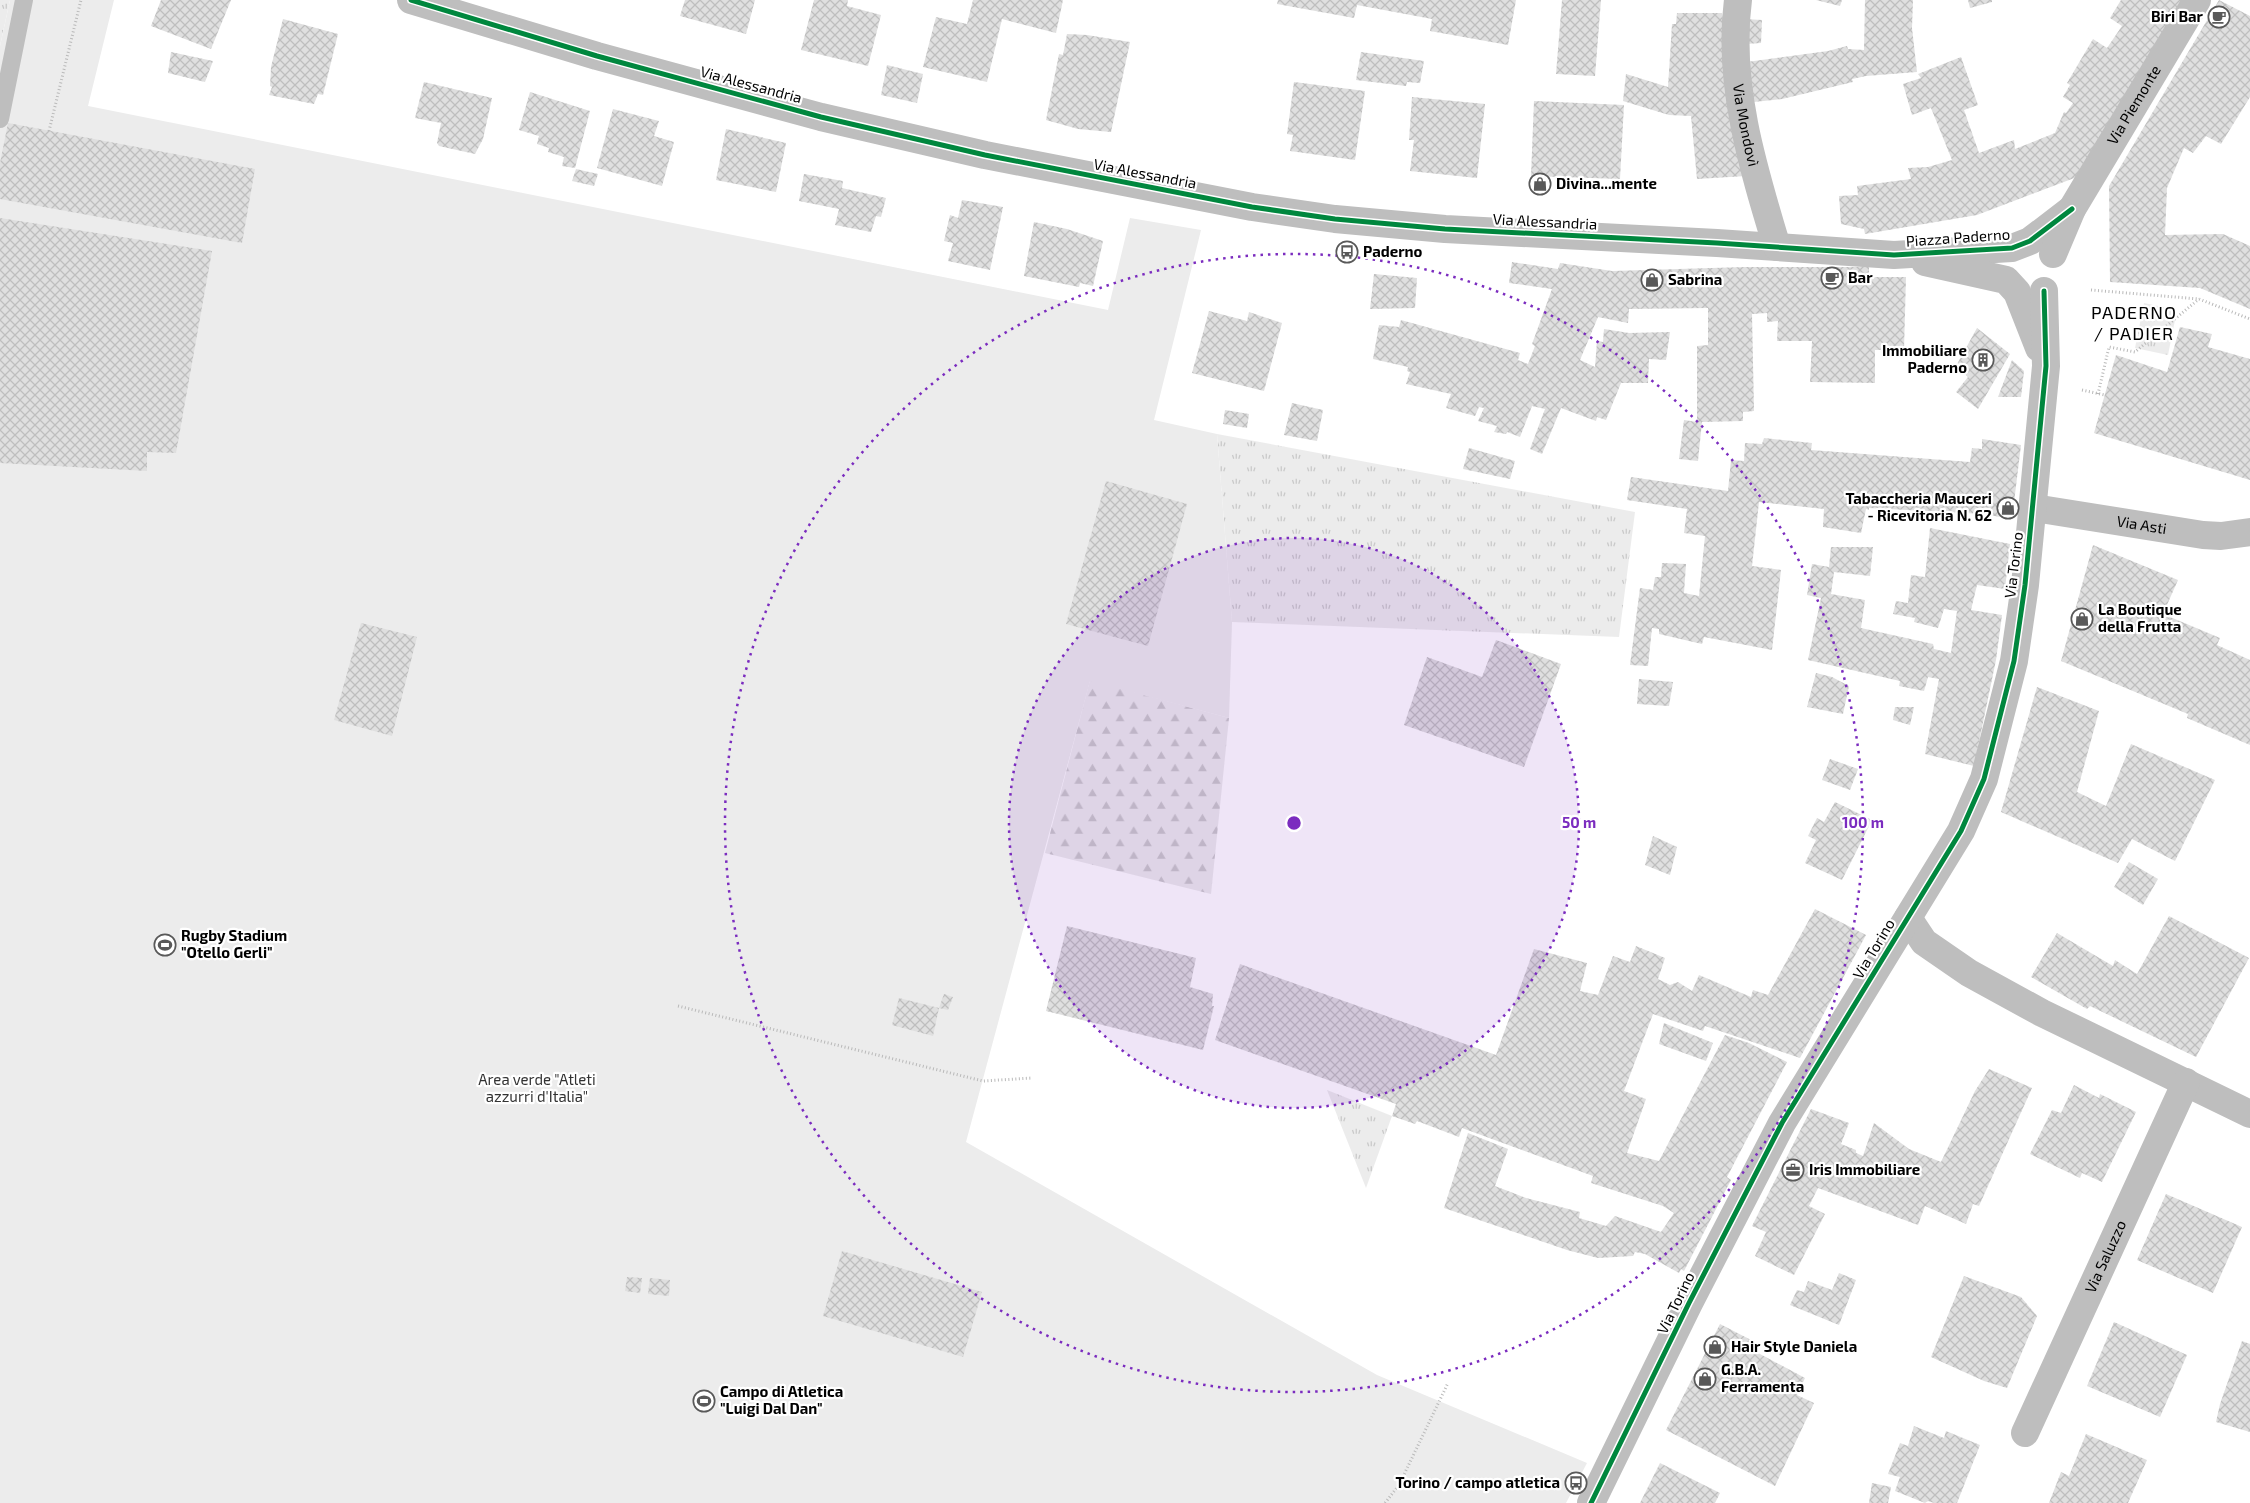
<svg xmlns="http://www.w3.org/2000/svg" width="2250" height="1503" viewBox="0 0 2250 1503" font-family="'Exo 2',sans-serif">
<style>
.grass{fill:url(#grass-tufts)}
.forest{fill:url(#forest-firs)}
.pitch{fill:#ececec}
.building{fill:url(#building-cross-hatch)}
.lines{fill:none;stroke-linecap:round;stroke-linejoin:round}
.path{stroke:#b9b9b9;stroke-width:3;stroke-dasharray:1 2.5;stroke-linecap:butt}
.service{stroke:#bebebe;stroke-width:18}
.minor{stroke:#bebebe;stroke-width:28}
.cycleway-casing{stroke:#fff;stroke-width:8}
.cycleway{stroke:#00873e;stroke-width:5}
.ring{fill:none;stroke:#7b2cbf;stroke-width:2.5;stroke-dasharray:2.5 5}
.labels{text-anchor:middle;stroke-width:4.5;stroke-linejoin:round;paint-order:stroke}
.poi-label{font-size:15px;font-weight:bold;fill:#000;stroke:#fff;text-anchor:start}
.street-label{font-size:15px;fill:#000;stroke:#fff}
.park-label{font-size:15px;fill:#333;stroke:#fff}
.quarter-label{font-size:18px;letter-spacing:1px;fill:#000;stroke:#fff}
.centre{fill:#7b2cbf;stroke:#fff;stroke-width:2.5}
.ring-label{font-size:15px;text-anchor:middle;font-weight:bold;fill:#7b2cbf;stroke:#fff;stroke-width:4.5;stroke-linejoin:round;paint-order:stroke}
</style>
<defs>
<pattern id="grass-tufts" width="24" height="20" patternUnits="userSpaceOnUse" patternTransform="scale(1.25)"><rect width="24" height="20" fill="#ececec"/><path d="M3 7l-1-3M5 7V3M7 7l1-3M15 17l-1-3M17 17v-4M19 17l1-3" fill="none" stroke="#c9c9c9"/></pattern>
<pattern id="forest-firs" width="22" height="20" patternUnits="userSpaceOnUse" patternTransform="scale(1.25)"><rect width="22" height="20" fill="#ececec"/><path d="M5 1l3.5 6h-7zM16 11l3.5 6h-7z" fill="#c9c9c9"/></pattern>
<pattern id="building-cross-hatch" width="8" height="8" patternUnits="userSpaceOnUse" patternTransform="scale(1.25)"><rect width="8" height="8" fill="#dfdfdf"/><path d="M0 0l8 8M0 8l8-8" fill="none" stroke="#bebebe"/></pattern>
</defs>
<rect width="100%" height="100%" fill="#fff"/>
<!-- grass -->
<path class="grass" d="M0,0H10L0,46Z
M2144,303L2177,310L2168,355L2135,348Z
M1217,434L1635,512L1619,637L1232,622Z
M1327,1090L1392,1116L1366,1188Z"/>
<!-- forest -->
<path class="forest" d="M1090,680L1229,718L1211,894L1045,853Z"/>
<!-- pitch -->
<path class="pitch" d="M10,0H114L88,106L1108,310L1130,218L1201,230L1154,420L1217,434L1232,622L1229,718L1090,681L966,1142L1377,1375L1587,1463L1566,1503H0V46Z"/>
<!-- building -->
<path class="building" d="M161,0H231L211,49L151,26Z
M685,0H755L746,34L680,16Z
M848,0L847,6L881,15L868,66L801,50L814,0Z
M973,0H1063L1056,33L1002,19L987,82L923,67L936,17L967,24Z
M1278,0H1516L1508,45L1430,31L1432,19L1357,5L1354,18L1277,4Z
M1562,0H1601L1595,76L1556,74Z
M1816,0H1842L1840,6Z
M1865,0H1913L1912,28L1917,72L1866,76L1852,79L1853,82L1782,99L1744,103L1739,63L1828,51L1847,46L1848,49L1864,50Z
M1968,0H1992V2L1970,8Z
M2121,0H2185L2085,174L1977,215L1865,234L1864,229L1841,224L1839,196L1858,195L1857,186L1911,179L1908,168L1928,167L1952,160L1931,108L1912,115L1903,84L1921,78L1918,74L1961,57L1978,105L1964,110L1979,153L2014,140L2015,149L2055,133L2064,112L2066,113L2073,103L2063,97L2070,85L2067,83L2093,39L2107,48L2122,26L2110,18Z
M2219,0L2250,16V97L2221,144L2206,136L2193,153L2184,148L2167,188L2165,235L2223,234L2250,246V309L2200,288L2110,282L2109,186Z
M1677,13H1722L1746,176L1697,179L1691,116L1669,115L1623,101L1626,74L1668,87L1672,24H1676Z
M283,19L338,34L323,95L318,94L314,104L269,95L272,87L270,86L271,67Z
M1745,19L1762,20L1761,43L1746,44Z
M1067,34L1087,35L1130,42L1111,132L1078,129L1046,120L1059,54L1063,55Z
M171,52L213,61L205,82L168,73Z
M1361,52L1424,61L1420,83L1407,82L1406,86L1356,80Z
M887,65L923,74L917,103L881,95Z
M424,82L492,98L483,139L475,154L439,146L437,143L441,123L415,118Z
M1294,82L1365,91L1355,160L1290,151L1293,135L1287,134Z
M530,92L590,111L575,168L562,166L564,157L548,152L549,148L537,144L539,136L519,130Z
M1412,97L1485,104L1477,178L1410,171L1414,140H1409Z
M1534,101L1624,105L1620,179L1531,176Z
M613,109L659,121L654,136L674,142L662,186L597,168Z
M8,123L255,169L242,243L0,199V163Z
M726,129L786,143L776,192L716,180Z
M576,169L598,174L594,186L572,181Z
M804,174L843,181L842,188L886,198L881,217L876,216L871,232L835,225L839,209L799,201Z
M962,200L1003,207L990,270L948,261L953,243L944,241L950,215L958,218Z
M0,218L212,251L176,453L147,452V471L0,463Z
M1034,222L1067,229L1103,241L1093,286L1080,283L1079,287L1024,276Z
M1512,262L1558,269L1560,263L1612,271L1745,267H1869V277H1906L1904,350H1875V383L1810,382L1812,341H1777L1778,321L1767,322V313L1752,314L1754,411L1743,412V421L1702,422L1698,461L1679,459L1684,420L1697,422V346L1708,345V308L1629,309L1628,323L1598,317L1580,360L1595,367L1597,341L1603,342L1604,329L1629,333L1670,332L1666,360L1649,359L1648,383H1621L1606,420L1597,417L1596,421L1561,408L1542,454L1530,449L1545,409L1532,406L1520,437L1507,432L1506,434L1494,432L1497,426L1478,421L1484,408L1479,407L1475,416L1446,408L1451,394L1406,384L1410,372L1407,371L1408,367L1373,359L1379,325L1399,327L1401,320L1520,353L1518,360L1528,364L1535,346L1532,344L1552,289L1509,283Z
M1374,274L1417,278L1415,308L1370,309Z
M1209,311L1247,321L1249,312L1282,323L1264,391L1192,373Z
M2180,327L2212,334L2208,347L2250,359V480L2094,433L2116,355L2167,372Z
M1977,328L2010,354L1978,409L1956,392L1968,377L1956,366Z
M2012,360L2024,371L2021,397H1998Z
M1292,403L1323,410L1317,441L1284,435Z
M1225,410L1249,414L1247,428L1223,424Z
M1764,438L1812,443L1811,450L1970,462L1972,448L1982,449V439L2021,445L2012,519L1983,514L1869,508V510L1866,509L1861,533L1823,527L1824,509L1759,502L1752,566L1781,570L1772,650L1704,637L1702,644L1659,634V629L1652,628L1648,666L1630,665L1640,588L1653,590L1655,577H1661L1662,563L1686,564L1684,593L1699,596L1705,536L1684,533L1687,509L1627,500L1631,477L1728,491L1731,460L1744,461L1745,443L1762,444Z
M1469,448L1515,461L1510,479L1463,469Z
M1106,481L1187,504L1148,646L1066,624Z
M1930,528L2010,544L2005,589L1977,585L1971,610L2002,615L1996,660L1974,766L1925,754L1939,679L1928,677L1924,691L1899,686L1900,681L1808,660L1821,598L1807,595L1812,564L1829,567L1831,547H1873L1870,576L1834,572L1831,594L1865,600L1861,628L1933,644L1934,649L1951,653L1957,611L1944,609L1938,628L1914,622L1915,618L1893,614L1896,601L1908,603L1911,575L1925,577Z
M2093,545L2178,580L2163,614L2220,638L2217,645L2250,660V745L2187,718L2188,714L2061,661Z
M361,623L417,637L392,736L334,720Z
M1496,640L1561,664L1524,767L1404,725L1427,657L1482,677Z
M1816,673L1832,677L1849,686L1843,714L1807,707Z
M1639,679L1673,682L1669,706L1637,704Z
M2037,687L2099,711L2077,792L2106,806L2131,744L2215,780L2175,861L2132,839L2118,863L2001,812Z
M1895,707H1914L1910,725L1893,720Z
M1830,759L1858,769L1850,790L1822,780Z
M1835,802L1872,820L1842,880L1805,863L1816,840L1808,836L1817,818L1824,822Z
M1653,836L1677,847L1670,875L1645,865Z
M2129,862L2158,879L2143,905L2114,887Z
M1815,909L1866,935L1800,1058L1705,1026L1703,1031L1653,1014L1624,1091L1646,1099L1627,1153L1659,1161L1725,1035L1749,1043L1787,1062L1727,1177L1731,1180L1684,1271L1681,1269L1679,1273L1645,1254L1635,1252L1633,1256L1598,1258L1567,1250L1444,1208L1468,1133L1508,1149L1495,1186L1526,1198L1580,1212L1579,1218L1606,1226L1615,1216L1661,1232L1674,1213L1663,1206L1591,1183L1593,1176L1462,1128L1459,1137L1417,1121L1415,1124L1392,1116L1396,1104L1215,1040L1240,964L1496,1055L1534,949L1587,963L1580,991L1598,995L1613,956L1630,962L1636,946L1665,958L1658,979L1670,985L1678,982L1692,991L1699,975L1751,997L1753,990L1768,995Z
M2169,916L2249,958L2196,1057L2090,1006L2087,1009L2031,977L2057,933L2113,966L2115,960L2137,974Z
M1067,926L1196,958L1190,987L1213,994L1212,1006H1214L1203,1050L1046,1011Z
M944,994L953,997L948,1010L939,1008L933,1036L892,1025L899,998L939,1008Z
M1664,1023L1713,1043L1706,1061L1659,1044Z
M1989,1069L2032,1088L1979,1206L1973,1204L1966,1224L1925,1206L1918,1225L1818,1188L1809,1206L1825,1214L1794,1275L1755,1256L1766,1232L1752,1226L1811,1109L1849,1123L1841,1144L1856,1150V1153L1863,1156L1874,1123L1909,1149L1941,1162L1975,1091Z
M2074,1085L2099,1098L2100,1094L2136,1112L2102,1182L2082,1173L2080,1178L2030,1154L2052,1110L2061,1113Z
M2166,1194L2242,1227L2213,1293L2137,1260Z
M842,1251L982,1292L963,1357L823,1316Z
M1839,1273L1856,1280L1839,1325L1790,1305L1797,1290L1804,1292L1808,1281L1832,1290Z
M1964,1276L2021,1297L2037,1316L2007,1388L1984,1381L1931,1357Z
M627,1277L642,1278L640,1293L625,1291Z
M650,1278L670,1280L669,1296L648,1294Z
M2114,1322L2187,1355L2160,1417L2087,1386Z
M1720,1324L1751,1340L1747,1347L1805,1378L1797,1395L1814,1403L1775,1486L1666,1430Z
M2242,1341L2250,1344V1432L2216,1422L2220,1404Z
M1914,1426L1944,1438L1946,1431L1980,1445L1957,1503H1934L1928,1501L1925,1503L1895,1491L1900,1477L1888,1474L1900,1443L1908,1446Z
M2086,1434L2147,1460L2128,1503H2049L2061,1472L2069,1476Z
M1660,1463L1720,1493L1715,1503H1640Z
M1872,1483L1891,1487L1888,1503H1869Z"/>
<g class="lines">
<!-- path -->
<path class="path" d="M49,131L81,0
M2091,290L2199,299L2250,319
M2082,390L2105,395
M2098,394L2109,347L2135,352L2199,299
M678,1006L983,1081L1032,1078
M1385,1503L1399,1485L1448,1383"/>
<!-- service -->
<path class="service" d="M0,119L24,0"/>
<!-- minor -->
<g class="minor">
<path d="M411,0L597,56L821,117L985,155L1252,207L1335,219L1445,229L1717,243L1894,255L2012,248L2030,241L2072,209"/>
<path id="s1" d="M1738,0C1727,83 1753,168 1777,247"/>
<path id="s2" d="M2053,254L2072,209L2197,0"/>
<path d="M1925,262L2006,280L2017,292L2039,348"/>
<path id="s3" d="M2034,508L2203,535L2221,536L2250,532"/>
<path d="M1908,918L1924,942L1969,973L2042,1013L2250,1114"/>
<path id="s4" d="M2025,1433L2186,1082"/>
<path d="M1591,1503L1689,1303L1782,1123L1961,831L1984,779L2014,661L2025,585L2046,366L2044,291"/>
</g>
<!-- cycleway casing -->
<g class="cycleway-casing">
<path id="cycleway" d="M411,0L597,56L821,117L985,155L1252,207L1335,219L1445,229L1717,243L1894,255L2012,248L2030,241L2072,209
M1591,1503L1689,1303L1782,1123L1961,831L1984,779L2014,661L2025,585L2046,366L2044,291"/>
</g>
<!-- cycleway -->
<use href="#cycleway" class="cycleway"/>
</g>
<!-- distance rings -->
<circle cx="1294" cy="823" r="285" fill="#7b2cbf" fill-opacity=".12"/>
<g class="ring">
<circle cx="1294" cy="823" r="285"/>
<circle cx="1294" cy="823" r="569"/>
</g>
<!-- icons -->
<defs>
<g id="cafe-ring" transform="scale(1.125)"><circle r="9.5" fill="#fff" stroke="#595959" stroke-width="1.5"/><path d="M-5.5-4.5H6V0H3Q3 3.5 0 3.5H-2.5Q-5.5 3.5-5.5 0ZM3-3.2v2h1.7v-2ZM-6 4.5H4V6H-6Z" fill="#595959"/></g>
<g id="shop-ring" transform="scale(1.125)"><circle r="9.5" fill="#fff" stroke="#595959" stroke-width="1.5"/><path d="M-5-2.5h2.3a2.7 3.5 0 0 1 5.4 0H5L5.5 6h-11ZM-1.5-2.5h3a1.5 2.3 0 0 0-3 0Z" fill="#595959"/></g>
<g id="bus-ring" transform="scale(1.125)"><circle r="9.5" fill="#fff" stroke="#595959" stroke-width="1.5"/><path d="M-5-6H5V4H4V6H2V4H-2V6H-4V4H-5ZM-3.5-4V0h7V-4ZM-3.5 1.2v1.5H-2V1.2ZM2 1.2v1.5H3.5V1.2Z" fill="#595959"/></g>
<g id="building-ring" transform="scale(1.125)"><circle r="9.5" fill="#fff" stroke="#595959" stroke-width="1.5"/><path d="M-4-6H4V6H1V3H-1V6H-4ZM-2.5-4.3h1.7v1.8h-1.7ZM.8-4.3h1.7v1.8H.8ZM-2.5-1h1.7V.8h-1.7ZM.8-1h1.7V.8H.8Z" fill="#595959"/></g>
<g id="stadium-ring" transform="scale(1.125)"><circle r="9.5" fill="#fff" stroke="#595959" stroke-width="1.5"/><path d="M0-5a6.5 5 0 1 0 0 10a6.5 5 0 1 0 0-10ZM-3.5-1.8h7v3.6h-7Z" fill="#595959"/></g>
<g id="office-ring" transform="scale(1.125)"><circle r="9.5" fill="#fff" stroke="#595959" stroke-width="1.5"/><path d="M-6-3h4V-5.5h4V-3h4V5H-6ZM-1-4.5V-3h2v-1.5ZM-6 0V1H6V0Z" fill="#595959"/></g>
</defs>
<g fill-rule="evenodd">
<use href="#cafe-ring" x="2219" y="17"/>
<use href="#shop-ring" x="1540" y="184"/>
<use href="#bus-ring" x="1347" y="252"/>
<use href="#cafe-ring" x="1832" y="278"/>
<use href="#shop-ring" x="1652" y="280"/>
<use href="#building-ring" x="1983" y="360"/>
<use href="#shop-ring" x="2008" y="508"/>
<use href="#shop-ring" x="2082" y="619"/>
<use href="#stadium-ring" x="165" y="945"/>
<use href="#office-ring" x="1793" y="1170"/>
<use href="#shop-ring" x="1715" y="1347"/>
<use href="#shop-ring" x="1705" y="1379"/>
<use href="#stadium-ring" x="704" y="1401"/>
<use href="#bus-ring" x="1576" y="1483"/>
</g>
<g class="labels">
<!-- poi labels -->
<g class="poi-label">
<text x="2203" y="22" text-anchor="end">Biri Bar</text>
<text x="1556" y="189">Divina...mente</text>
<text x="1363" y="257">Paderno</text>
<text x="1848" y="283">Bar</text>
<text x="1668" y="285">Sabrina</text>
<text x="1967" y="356" text-anchor="end">Immobiliare<tspan x="1967" dy="17">Paderno</tspan></text>
<text x="1992" y="504" text-anchor="end">Tabaccheria Mauceri<tspan x="1992" dy="17">- Ricevitoria N. 62</tspan></text>
<text x="2098" y="615">La Boutique<tspan x="2098" dy="17">della Frutta</tspan></text>
<text x="181" y="941">Rugby Stadium<tspan x="181" dy="17">"Otello Gerli"</tspan></text>
<text x="1809" y="1175">Iris Immobiliare</text>
<text x="1731" y="1352">Hair Style Daniela</text>
<text x="1721" y="1375">G.B.A.<tspan x="1721" dy="17">Ferramenta</tspan></text>
<text x="720" y="1397">Campo di Atletica<tspan x="720" dy="17">"Luigi Dal Dan"</tspan></text>
<text x="1560" y="1488" text-anchor="end">Torino / campo atletica</text>
</g>
<!-- street labels -->
<g class="street-label">
<text transform="translate(751 85) rotate(15)" y="5">Via Alessandria</text>
<text dy="5" stroke="none"><textPath href="#s2" startOffset="170">Via Piemonte</textPath></text>
<text dy="5" stroke="none"><textPath href="#s1" startOffset="126">Via Mondovì</textPath></text>
<text transform="translate(1145 174) rotate(11)" y="5">Via Alessandria</text>
<text transform="translate(1545 222) rotate(3)" y="5">Via Alessandria</text>
<text transform="translate(1958 238) rotate(-4)" y="5">Piazza Paderno</text>
<text dy="5" stroke="none"><textPath href="#s3" startOffset="109">Via Asti</textPath></text>
<text transform="translate(2014 565) rotate(-83)" y="5">Via Torino</text>
<text transform="translate(1874 949) rotate(-59)" y="5">Via Torino</text>
<text dy="5" stroke="none"><textPath href="#s4" startOffset="194">Via Saluzzo</textPath></text>
<text transform="translate(1676 1303) rotate(-64)" y="5">Via Torino</text>
</g>
<!-- park labels -->
<g class="park-label">
<text x="537" y="1085">Area verde "Atleti<tspan x="537" dy="17">azzurri d'Italia"</tspan></text>
</g>
<!-- quarter labels -->
<g class="quarter-label">
<text x="2134" y="319">PADERNO<tspan x="2134" dy="21">/ PADIER</tspan></text>
</g>
</g>
<circle cx="1294" cy="823" r="8" class="centre"/>
<g class="ring-label">
<text x="1579" y="828">50 m</text>
<text x="1863" y="828">100 m</text>
</g>
</svg>
